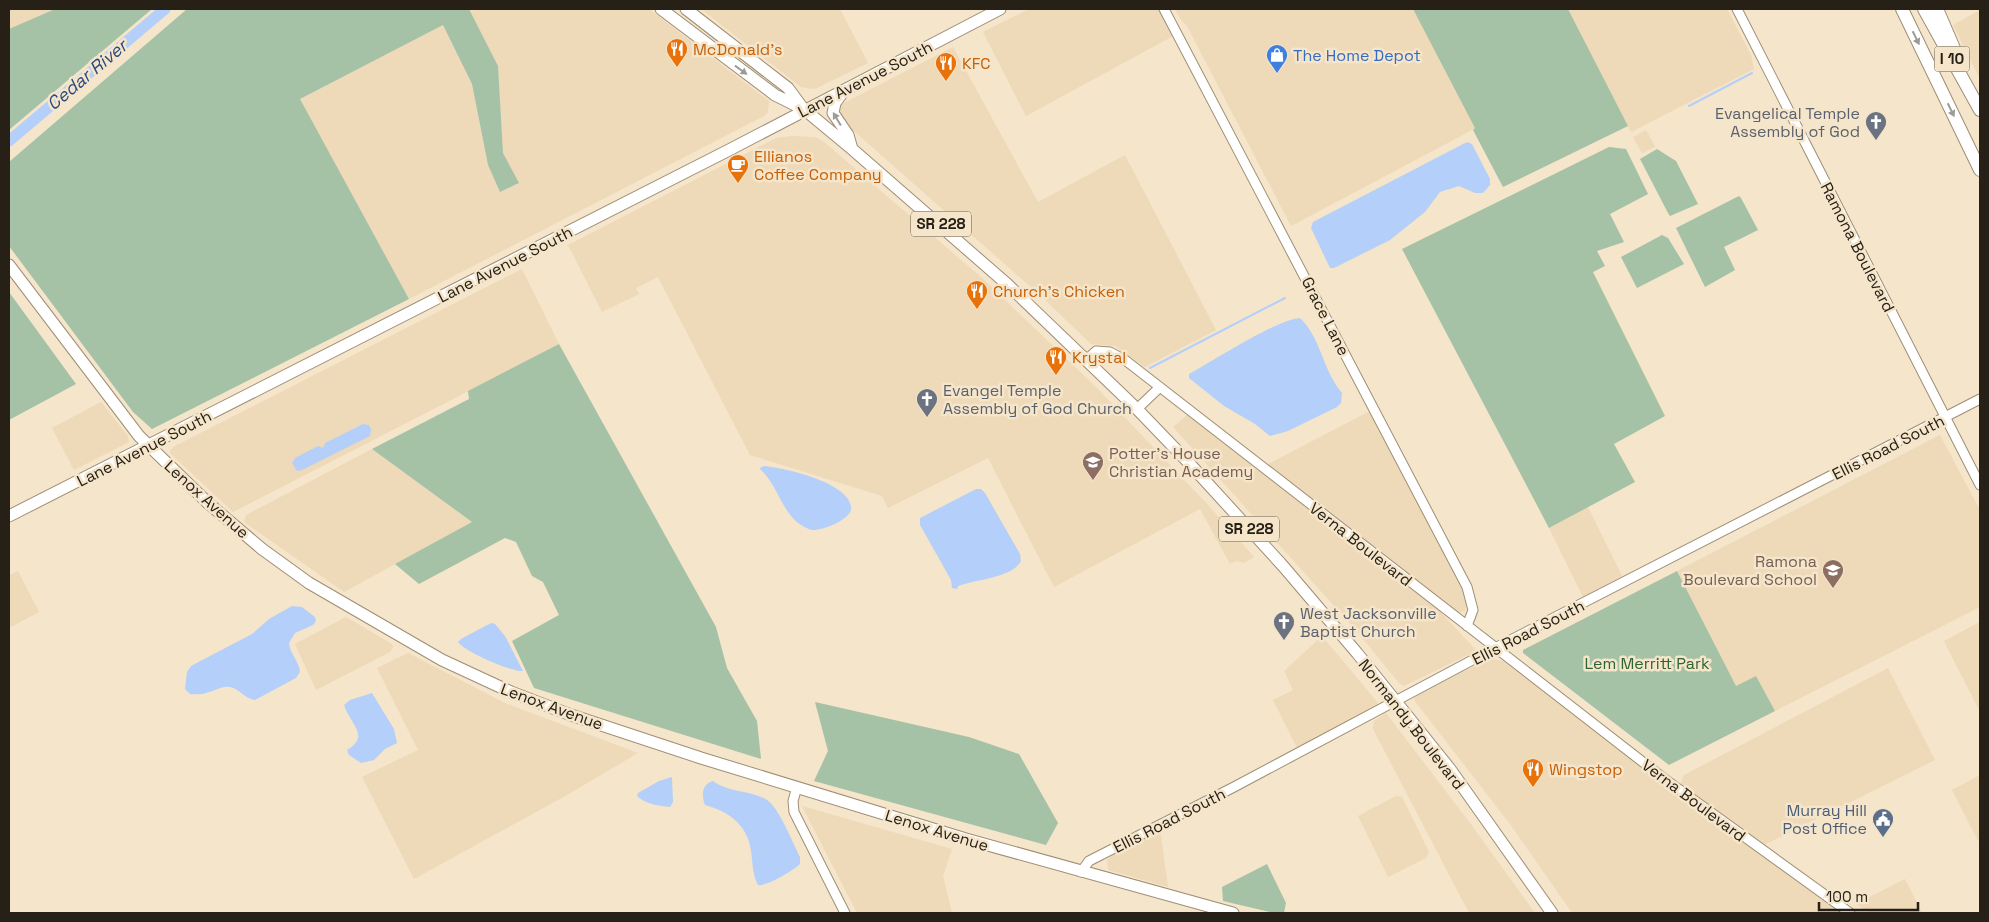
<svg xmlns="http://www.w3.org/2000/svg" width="1989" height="922" viewBox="0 0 1989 922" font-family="'Space Grotesk',sans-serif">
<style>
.built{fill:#eed9b8}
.green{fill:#a5c1a6}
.water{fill:#b4cffa}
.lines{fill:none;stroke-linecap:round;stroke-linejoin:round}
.stream{stroke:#b4cffa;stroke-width:2}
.river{stroke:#b4cffa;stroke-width:11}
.minor-casing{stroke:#9e8e75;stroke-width:11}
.major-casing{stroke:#9e8e75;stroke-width:13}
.highway-casing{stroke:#9e8e75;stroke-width:14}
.minor{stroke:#fff;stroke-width:9}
.major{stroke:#fff;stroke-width:11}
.highway{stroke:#fff;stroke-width:12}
.oneway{fill:#9d9b96}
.labels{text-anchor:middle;stroke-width:5;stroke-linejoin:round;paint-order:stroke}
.shield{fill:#f5e5ca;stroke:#645b4c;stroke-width:1}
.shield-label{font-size:15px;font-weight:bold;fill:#262016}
.food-label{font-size:16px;fill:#c56008;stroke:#f5e5ca;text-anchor:start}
.shop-label{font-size:16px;fill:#366cbe;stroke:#f5e5ca;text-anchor:start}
.street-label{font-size:16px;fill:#262016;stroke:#f5e5ca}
.worship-label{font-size:16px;fill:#5b616d;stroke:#f5e5ca;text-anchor:start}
.education-label{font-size:16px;fill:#785e54;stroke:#f5e5ca;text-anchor:start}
.park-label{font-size:16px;fill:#2d6433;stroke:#f5e5ca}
.service-label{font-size:16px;fill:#4e5e75;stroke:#f5e5ca;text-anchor:end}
.water-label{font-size:18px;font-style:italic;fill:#294a7f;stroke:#f5e5ca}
</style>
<rect width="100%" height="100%" fill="#f5e5ca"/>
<!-- built -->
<path class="built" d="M9,9H55L9,29Z
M469,9H649L769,101L768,112L764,116L409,299L300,99L443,25L472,84L488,165L500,192L518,184L503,153L498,66Z
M701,9H840L868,63L817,88L811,89L801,87Z
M1029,9H1159L1173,36L1026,116L983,32Z
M1175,9H1413L1476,128L1291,226L1187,26L1181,20Z
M1568,9H1727L1751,55L1754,69L1631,132Z
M1980,10V79L1953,25Z
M953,47L1038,202L1125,155L1216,330L1145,367L1115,346L1091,344L1041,296L838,117L840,105Z
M1646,130L1655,147L1642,153L1633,137Z
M791,136L815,137L823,141L982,278L1097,388L1208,505L1254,557L1244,563L1236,561L1230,564L1200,509L1054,587L988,458L888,508L882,496L750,455L658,277L636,288L639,294L602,312L568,245L776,138Z
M522,269L559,344L523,363L233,512L170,453V450L173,447Z
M101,402L128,436L129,442L74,470L52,428Z
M1370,411L1464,590L1467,603L1465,611L1456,613L1266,465Z
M1188,414L1433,604L1475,649L1474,652L1404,686L1399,683L1354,628L1173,427Z
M1940,435L1980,510V607L1775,711L1756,676L1736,686L1677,571Z
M372,449L472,522L344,592L244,522L246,515Z
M1588,507L1622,576L1583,597L1549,528Z
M18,571L39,612L9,628V575Z
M346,617L392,644L393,647L390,652L316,690L295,644Z
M1980,622V712L1944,641Z
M1322,636L1378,703L1362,715L1297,748L1273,700L1293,690L1284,671Z
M408,653L507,704L638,753L567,795L414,879L362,777L418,750L377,668Z
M1492,659L1504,661L1660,780L1845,913H1572L1510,824L1414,700L1415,697L1450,677Z
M1888,668L1935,760L1762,846L1681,785L1683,776L1686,774Z
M1386,713L1470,823L1535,913H1469L1373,729L1374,721Z
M1980,775V840L1978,841L1952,790Z
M1396,796L1402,797L1429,852L1426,858L1388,877L1358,816Z
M802,806L952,849L943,876L952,913H857Z
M1160,828L1168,887L1108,870L1107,860L1110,857Z
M1905,879L1922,913H1870L1856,904Z"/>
<!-- green -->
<path class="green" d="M55,9H152L9,130V29Z
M187,9H469L498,66L503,153L519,183L500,192L488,165L472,84L443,25L300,99L409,299L152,429L133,412L9,246V162Z
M1413,9H1568L1628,126L1503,187L1473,130L1475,128Z
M1609,147L1626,149L1648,194L1610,214L1624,242L1597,251L1605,266L1593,272L1665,416L1614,444L1635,482L1549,528L1402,249Z
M1657,149L1676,161L1698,204L1670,216L1668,213L1640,159Z
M1739,196L1741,198L1758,230L1724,247L1735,270L1705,287L1676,228Z
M1662,235L1668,238L1684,264L1637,288L1621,257Z
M9,292L76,384L9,420Z
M559,344L716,627L727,668L757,721L761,759L534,688L512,641L559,615L543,582L532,576L516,542L505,538L419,584L395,564L472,522L372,449L469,399L468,391Z
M1677,571L1736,686L1756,676L1775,711L1669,765L1523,653V650Z
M815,702L969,737L1019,754L1058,823L1046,845L814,781L828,751Z
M1267,864L1286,903L1284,913H1274L1223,901L1222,887Z"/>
<!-- water -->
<path class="water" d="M1467,142L1472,144L1490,179V185L1483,193H1475L1459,186L1440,192L1425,212L1390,240L1334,268H1330L1311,228L1313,222Z
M1300,318C1321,338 1323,371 1342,393L1341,403L1337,407L1288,431L1270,436L1255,424L1224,406L1189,378V374C1214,360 1276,320 1300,318Z
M363,424L369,425L371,429L370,436L302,470L297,471L292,463L295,458L318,446L323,448L325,443Z
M764,466C785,468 847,482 851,506C854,519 822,531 812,530C807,529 801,525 798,523C781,509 776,483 760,469V468Z
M976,489H981L985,493L1020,554L1021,561C1012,578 976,579 958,586L957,589L952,588L951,580L920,525V518Z
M292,606L302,607L315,617L316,621L313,625L295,633L289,643C290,654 299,661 300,672L296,678L255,700C245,699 240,689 230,687C221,686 215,691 206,693C201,695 195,694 190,694L185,689L187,672L191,666L252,634L269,619Z
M491,623L495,624L505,636L523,671C512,672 465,652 458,642L461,639Z
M372,693L394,729L397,743L385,749L374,760L361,763L349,755L347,750C371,736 350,724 344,705L350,700Z
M672,777L673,802L670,807C660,806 645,804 637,796L638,793L659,781Z
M713,781C729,793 751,790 767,800C778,806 794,845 800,857V864C794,870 766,887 758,885C752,874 753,863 751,851C748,825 728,811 705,805C701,795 702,784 713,781Z"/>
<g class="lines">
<!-- stream -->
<path class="stream" d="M1689,106L1752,73
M1150,368L1285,298"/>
<!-- river -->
<path class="river" d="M9,141L165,9"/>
<!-- minor casing -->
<g class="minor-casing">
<path id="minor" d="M1164,9L1467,587L1473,610L1467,626
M1737,9L1980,485
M1087,359L1096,351L1110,352L1125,360L1666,780L1850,913
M1137,409L1160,387
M797,787L793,801L794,812L845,913
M1081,872L1089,861L1234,787L1495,648L1980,399"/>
</g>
<!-- major casing -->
<g class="major-casing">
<path id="major" d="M661,9L775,95L805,110L852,149L1007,284L1137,409L1188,462L1283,566L1357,653L1450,769L1552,913
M686,9L788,88L802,107
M843,92L835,103L833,113L848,135L852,149
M9,265L139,436L208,503L262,549L309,583L442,660L511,692L571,715L701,758L966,839L1233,913
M9,516L729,150L1000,9"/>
</g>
<!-- highway casing -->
<g class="highway-casing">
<path id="highway" d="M1902,9L1980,170
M1924,9L1980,110
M1937,9L1956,53"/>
</g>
<!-- minor -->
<use href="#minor" class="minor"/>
<!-- major -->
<use href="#major" class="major"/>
<!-- highway -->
<use href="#highway" class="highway"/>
</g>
<!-- one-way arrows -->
<defs><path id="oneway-solid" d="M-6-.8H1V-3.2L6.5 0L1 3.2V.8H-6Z" transform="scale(1.25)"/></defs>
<g class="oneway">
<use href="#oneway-solid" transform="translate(1916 38) rotate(64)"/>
<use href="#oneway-solid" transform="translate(741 70) rotate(36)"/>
<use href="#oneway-solid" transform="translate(1951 110) rotate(64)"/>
<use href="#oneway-solid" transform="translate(837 119) rotate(-121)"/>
</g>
<!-- icons -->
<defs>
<g id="restaurant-pin" transform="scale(1.125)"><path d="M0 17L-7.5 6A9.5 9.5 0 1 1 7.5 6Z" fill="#e8710a" stroke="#f5e5ca"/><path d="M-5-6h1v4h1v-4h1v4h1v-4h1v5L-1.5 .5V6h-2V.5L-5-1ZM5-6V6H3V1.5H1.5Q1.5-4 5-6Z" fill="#fff"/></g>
<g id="shop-pin" transform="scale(1.125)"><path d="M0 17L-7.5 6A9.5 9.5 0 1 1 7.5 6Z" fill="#3f7fe0" stroke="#f5e5ca"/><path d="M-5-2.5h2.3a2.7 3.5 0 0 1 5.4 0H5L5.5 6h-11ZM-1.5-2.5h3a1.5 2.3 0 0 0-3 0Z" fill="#fff"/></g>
<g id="church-pin" transform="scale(1.125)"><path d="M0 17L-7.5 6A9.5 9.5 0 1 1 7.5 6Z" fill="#6b7280" stroke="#f5e5ca"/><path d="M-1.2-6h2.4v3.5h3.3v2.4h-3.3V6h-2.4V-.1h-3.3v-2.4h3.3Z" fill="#fff"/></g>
<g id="cafe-pin" transform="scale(1.125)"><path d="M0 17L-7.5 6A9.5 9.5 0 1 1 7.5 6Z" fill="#e8710a" stroke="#f5e5ca"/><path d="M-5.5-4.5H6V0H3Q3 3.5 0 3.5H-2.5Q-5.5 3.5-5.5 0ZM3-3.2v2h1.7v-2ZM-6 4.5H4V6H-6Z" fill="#fff"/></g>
<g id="school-pin" transform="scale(1.125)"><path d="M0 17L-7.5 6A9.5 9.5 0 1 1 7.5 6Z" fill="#8d6e63" stroke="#f5e5ca"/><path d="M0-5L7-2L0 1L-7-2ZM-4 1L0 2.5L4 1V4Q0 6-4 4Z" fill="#fff"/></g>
<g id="civic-pin" transform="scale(1.125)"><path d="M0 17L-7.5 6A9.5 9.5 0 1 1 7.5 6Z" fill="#5c6f8a" stroke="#f5e5ca"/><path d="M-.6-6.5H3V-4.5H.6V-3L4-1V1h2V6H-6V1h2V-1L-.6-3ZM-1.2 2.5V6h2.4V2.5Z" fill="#fff"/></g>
</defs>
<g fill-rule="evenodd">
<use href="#restaurant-pin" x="677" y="49"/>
<use href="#shop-pin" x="1277" y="55"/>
<use href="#restaurant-pin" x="946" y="63"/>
<use href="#church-pin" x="1876" y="122"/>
<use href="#cafe-pin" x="738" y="165"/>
<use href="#restaurant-pin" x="977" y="291"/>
<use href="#restaurant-pin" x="1056" y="357"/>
<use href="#church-pin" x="927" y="399"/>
<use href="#school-pin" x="1093" y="462"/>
<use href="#school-pin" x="1833" y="570"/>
<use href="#church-pin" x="1284" y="622"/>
<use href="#restaurant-pin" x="1533" y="769"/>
<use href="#civic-pin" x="1883" y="819"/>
</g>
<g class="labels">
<!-- shield labels -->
<g class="shield">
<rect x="1934.5" y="46.5" width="35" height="25" rx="4"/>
<rect x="911" y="211.5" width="60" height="25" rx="4"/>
<rect x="1219" y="516.5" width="60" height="25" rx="4"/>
</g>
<g class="shield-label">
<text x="1952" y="64">I 10</text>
<text x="941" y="229">SR 228</text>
<text x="1249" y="534">SR 228</text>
</g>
<!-- food labels -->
<g class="food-label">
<text x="693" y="55">McDonald's</text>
<text x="962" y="69">KFC</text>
<text x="754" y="162">Ellianos<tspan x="754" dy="18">Coffee Company</tspan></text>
<text x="993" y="297">Church's Chicken</text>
<text x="1072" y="363">Krystal</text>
<text x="1549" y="775">Wingstop</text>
</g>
<!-- shop labels -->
<g class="shop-label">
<text x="1293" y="61">The Home Depot</text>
</g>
<!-- street labels -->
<g class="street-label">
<text transform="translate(865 79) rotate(-27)" y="6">Lane Avenue South</text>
<text transform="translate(1858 247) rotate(63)" y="6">Ramona Boulevard</text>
<text transform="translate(505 264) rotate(-27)" y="6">Lane Avenue South</text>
<text transform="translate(1326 316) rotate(63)" y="6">Grace Lane</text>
<text transform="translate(1888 447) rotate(-27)" y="6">Ellis Road South</text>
<text transform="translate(144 448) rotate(-27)" y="6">Lane Avenue South</text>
<text transform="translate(207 499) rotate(42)" y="6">Lenox Avenue</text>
<text transform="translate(1361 544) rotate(38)" y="6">Verna Boulevard</text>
<text transform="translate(1528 632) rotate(-27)" y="6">Ellis Road South</text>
<text transform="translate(552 706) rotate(20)" y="6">Lenox Avenue</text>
<text transform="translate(1412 724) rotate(52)" y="6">Normandy Boulevard</text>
<text transform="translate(1694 800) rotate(37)" y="6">Verna Boulevard</text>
<text transform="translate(1169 820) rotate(-27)" y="6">Ellis Road South</text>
<text transform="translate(937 830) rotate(17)" y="6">Lenox Avenue</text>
</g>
<!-- worship labels -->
<g class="worship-label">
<text x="1860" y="119" text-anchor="end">Evangelical Temple<tspan x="1860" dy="18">Assembly of God</tspan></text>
<text x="943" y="396">Evangel Temple<tspan x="943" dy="18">Assembly of God Church</tspan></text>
<text x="1300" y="619">West Jacksonville<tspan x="1300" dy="18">Baptist Church</tspan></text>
</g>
<!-- education labels -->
<g class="education-label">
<text x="1109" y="459">Potter's House<tspan x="1109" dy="18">Christian Academy</tspan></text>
<text x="1817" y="567" text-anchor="end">Ramona<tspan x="1817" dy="18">Boulevard School</tspan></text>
</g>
<!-- park labels -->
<g class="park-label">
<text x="1647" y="669">Lem Merritt Park</text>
</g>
<!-- service labels -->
<g class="service-label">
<text x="1867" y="816">Murray Hill<tspan x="1867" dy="18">Post Office</tspan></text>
</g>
<!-- water labels -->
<g class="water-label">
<text transform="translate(87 75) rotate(-40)" y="6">Cedar River</text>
</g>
</g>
<!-- border -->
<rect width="1989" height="922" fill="none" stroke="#262016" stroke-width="20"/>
<!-- scale -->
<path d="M1819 902v8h99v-8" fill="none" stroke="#262016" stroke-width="2.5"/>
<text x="1826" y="902" font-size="15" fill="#262016" stroke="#f5e5ca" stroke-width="4" paint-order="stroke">100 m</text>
</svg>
